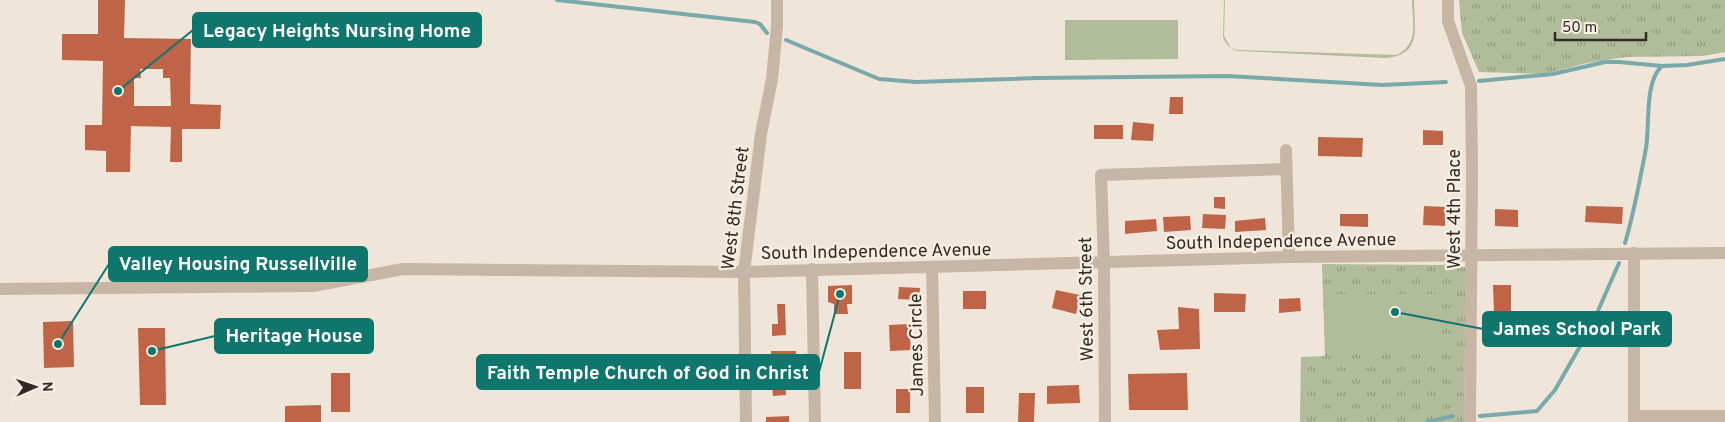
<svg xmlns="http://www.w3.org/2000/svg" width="1725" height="422" viewBox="0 0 1725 422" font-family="Overpass,sans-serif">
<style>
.grass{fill:url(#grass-tufts)}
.garden{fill:#b1bd9a}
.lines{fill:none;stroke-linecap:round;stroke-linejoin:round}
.stream{stroke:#79a9ab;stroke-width:4}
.building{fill:#bf6447;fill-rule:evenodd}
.minor{stroke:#c7b5a5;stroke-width:12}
.labels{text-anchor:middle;stroke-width:4.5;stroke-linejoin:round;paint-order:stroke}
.street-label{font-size:18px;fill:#332a26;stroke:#f8efe4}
.leader{fill:none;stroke:#0f766e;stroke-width:2}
.callout-dot{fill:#0f766e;stroke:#f8efe4;stroke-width:2}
.callout{fill:#0f766e;stroke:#0f766e;stroke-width:2}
.callout-label{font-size:19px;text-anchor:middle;font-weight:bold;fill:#fff}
</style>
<defs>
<pattern id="grass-tufts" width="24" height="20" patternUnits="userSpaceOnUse" patternTransform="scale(1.25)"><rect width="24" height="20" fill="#b1bd9a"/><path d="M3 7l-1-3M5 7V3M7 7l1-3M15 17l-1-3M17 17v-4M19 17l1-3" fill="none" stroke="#919a7d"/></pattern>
</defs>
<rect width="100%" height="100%" fill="#efe5d8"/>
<!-- grass -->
<path class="grass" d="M1459,0H1725V52L1703,56L1627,57L1587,63L1545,74L1479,72L1462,33Z
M1455,263L1466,268L1464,422H1300L1301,357L1325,356L1322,264L1442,265Z"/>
<!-- garden -->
<path class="garden" d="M1224,0H1225L1224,36L1231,48L1238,50L1396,55C1420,44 1412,22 1412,0H1414C1414,29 1423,55 1385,58L1238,51C1230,49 1226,45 1223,37Z
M1065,20H1178V59L1065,60Z
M1325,294H1441V354H1325Z"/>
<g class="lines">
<!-- stream -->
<path class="stream" d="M557,0L755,22L760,24L767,33
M786,40L879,79L916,82L1038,78L1227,76L1382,85L1446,82
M1479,81L1553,74L1605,62H1619L1662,66
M1625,243C1634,213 1640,180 1646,148C1650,125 1644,82 1662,66L1687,65L1725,59
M1480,416L1537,411L1555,390L1590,329L1619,263
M1427,422L1453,416"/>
</g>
<!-- building -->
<path class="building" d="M98,0H125L124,38L191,39L190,104L221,105L220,129H182V162H170L171,127L131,126L130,172H106V151L85,150V125H102L103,61L62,60V34H98ZM140,69H163V78H170L171,106H134V78H141Z
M1170,97H1183V114H1169Z
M1133,122L1154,124L1153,141L1131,140Z
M1094,125H1123V139H1094Z
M1423,130L1443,131V145H1423Z
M1318,137L1363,138L1362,157L1318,156Z
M1214,197H1225V209L1214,208Z
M1424,206L1445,207V226L1423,225Z
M1586,206L1623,207L1622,224L1585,222Z
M1495,209L1518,210V227L1495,226Z
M1203,214L1226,215L1225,229L1202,228Z
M1340,214H1368V227L1340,226Z
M1190,216L1191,230L1164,232L1163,217Z
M1265,218L1266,230L1235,232V221Z
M1156,219L1157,231L1125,234V221Z
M852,285V304H847L848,314H834V304L828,302V286Z
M1493,285H1511V314L1494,315Z
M899,287L920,288L919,300L898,299Z
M1056,290L1080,295L1076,314L1052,308Z
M963,291H986V309H963Z
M1214,293L1246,294L1245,312H1214Z
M1300,298L1301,311L1279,313V299Z
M777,304H785L786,335L772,336V324H778Z
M1178,307L1199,309L1200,349L1160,350L1157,330L1179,329Z
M73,321L74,367L44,368L43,322Z
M909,324L911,350L890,351L889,325Z
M138,328H165L166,405H140Z
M771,351H796V362H787V369H771Z
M844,352H861V389H844Z
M331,373H350V412H331Z
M1187,373L1188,410H1129L1128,374Z
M785,381L786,395L773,396L772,382Z
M1079,385L1080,403L1047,404V386Z
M966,387H984V413H966Z
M896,389H910V413H896Z
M1019,393H1035L1034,422H1018Z
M321,405V422H285V406Z
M789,416V422H766V417Z"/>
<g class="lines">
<!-- minor -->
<path class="minor" d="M1448,0V21L1471,86L1472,170L1470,422
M1286,150L1289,257
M1634,253V422
M932,267L935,422
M812,269L815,422
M0,289L313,286L403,269L744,272L1289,257L1725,253
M1634,416H1725
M746,422L744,272L761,134L772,79L777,26V0
M1105,422L1104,263L1101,175L1286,169"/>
</g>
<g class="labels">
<!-- street labels -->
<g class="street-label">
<text transform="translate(735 208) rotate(-83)" y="6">West 8th Street</text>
<text transform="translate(1454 209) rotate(-90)" y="6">West 4th Place</text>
<text transform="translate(1281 241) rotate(-1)" y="6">South Independence Avenue</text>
<text transform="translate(876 251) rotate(-1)" y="6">South Independence Avenue</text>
<text transform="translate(1086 299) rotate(-91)" y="6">West 6th Street</text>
<text transform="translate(916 345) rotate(-91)" y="6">James Circle</text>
</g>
</g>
<!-- callouts -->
<path class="leader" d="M118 91L193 30M58 344L109 264M1395 312L1483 329M152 351L215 336M840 294L819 372"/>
<g class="callout-dot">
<circle cx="118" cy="91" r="5"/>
<circle cx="58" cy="344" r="5"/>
<circle cx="1395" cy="312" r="5"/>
<circle cx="152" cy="351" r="5"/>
<circle cx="840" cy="294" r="5"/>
</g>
<g class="callout">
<rect x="193" y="13" width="288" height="34" rx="5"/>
<rect x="109" y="247" width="258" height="34" rx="5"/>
<rect x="1483" y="312" width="188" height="34" rx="5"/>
<rect x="215" y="319" width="158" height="34" rx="5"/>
<rect x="477" y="355" width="342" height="34" rx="5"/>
</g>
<g class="callout-label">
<text x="337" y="37">Legacy Heights Nursing Home</text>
<text x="238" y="270">Valley Housing Russellville</text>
<text x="1577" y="335">James School Park</text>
<text x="294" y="342">Heritage House</text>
<text x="648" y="379">Faith Temple Church of God in Christ</text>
</g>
<!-- north arrow -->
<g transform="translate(35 387) rotate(88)" stroke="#f8efe4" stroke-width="4" paint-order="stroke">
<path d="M0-4L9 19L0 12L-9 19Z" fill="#332a26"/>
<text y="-8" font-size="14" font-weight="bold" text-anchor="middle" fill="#332a26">N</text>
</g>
<!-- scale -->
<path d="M1555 32v8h91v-8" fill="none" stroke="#332a26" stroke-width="2.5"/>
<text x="1562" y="32" font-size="15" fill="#332a26" stroke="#f8efe4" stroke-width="4" paint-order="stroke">50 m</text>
</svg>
